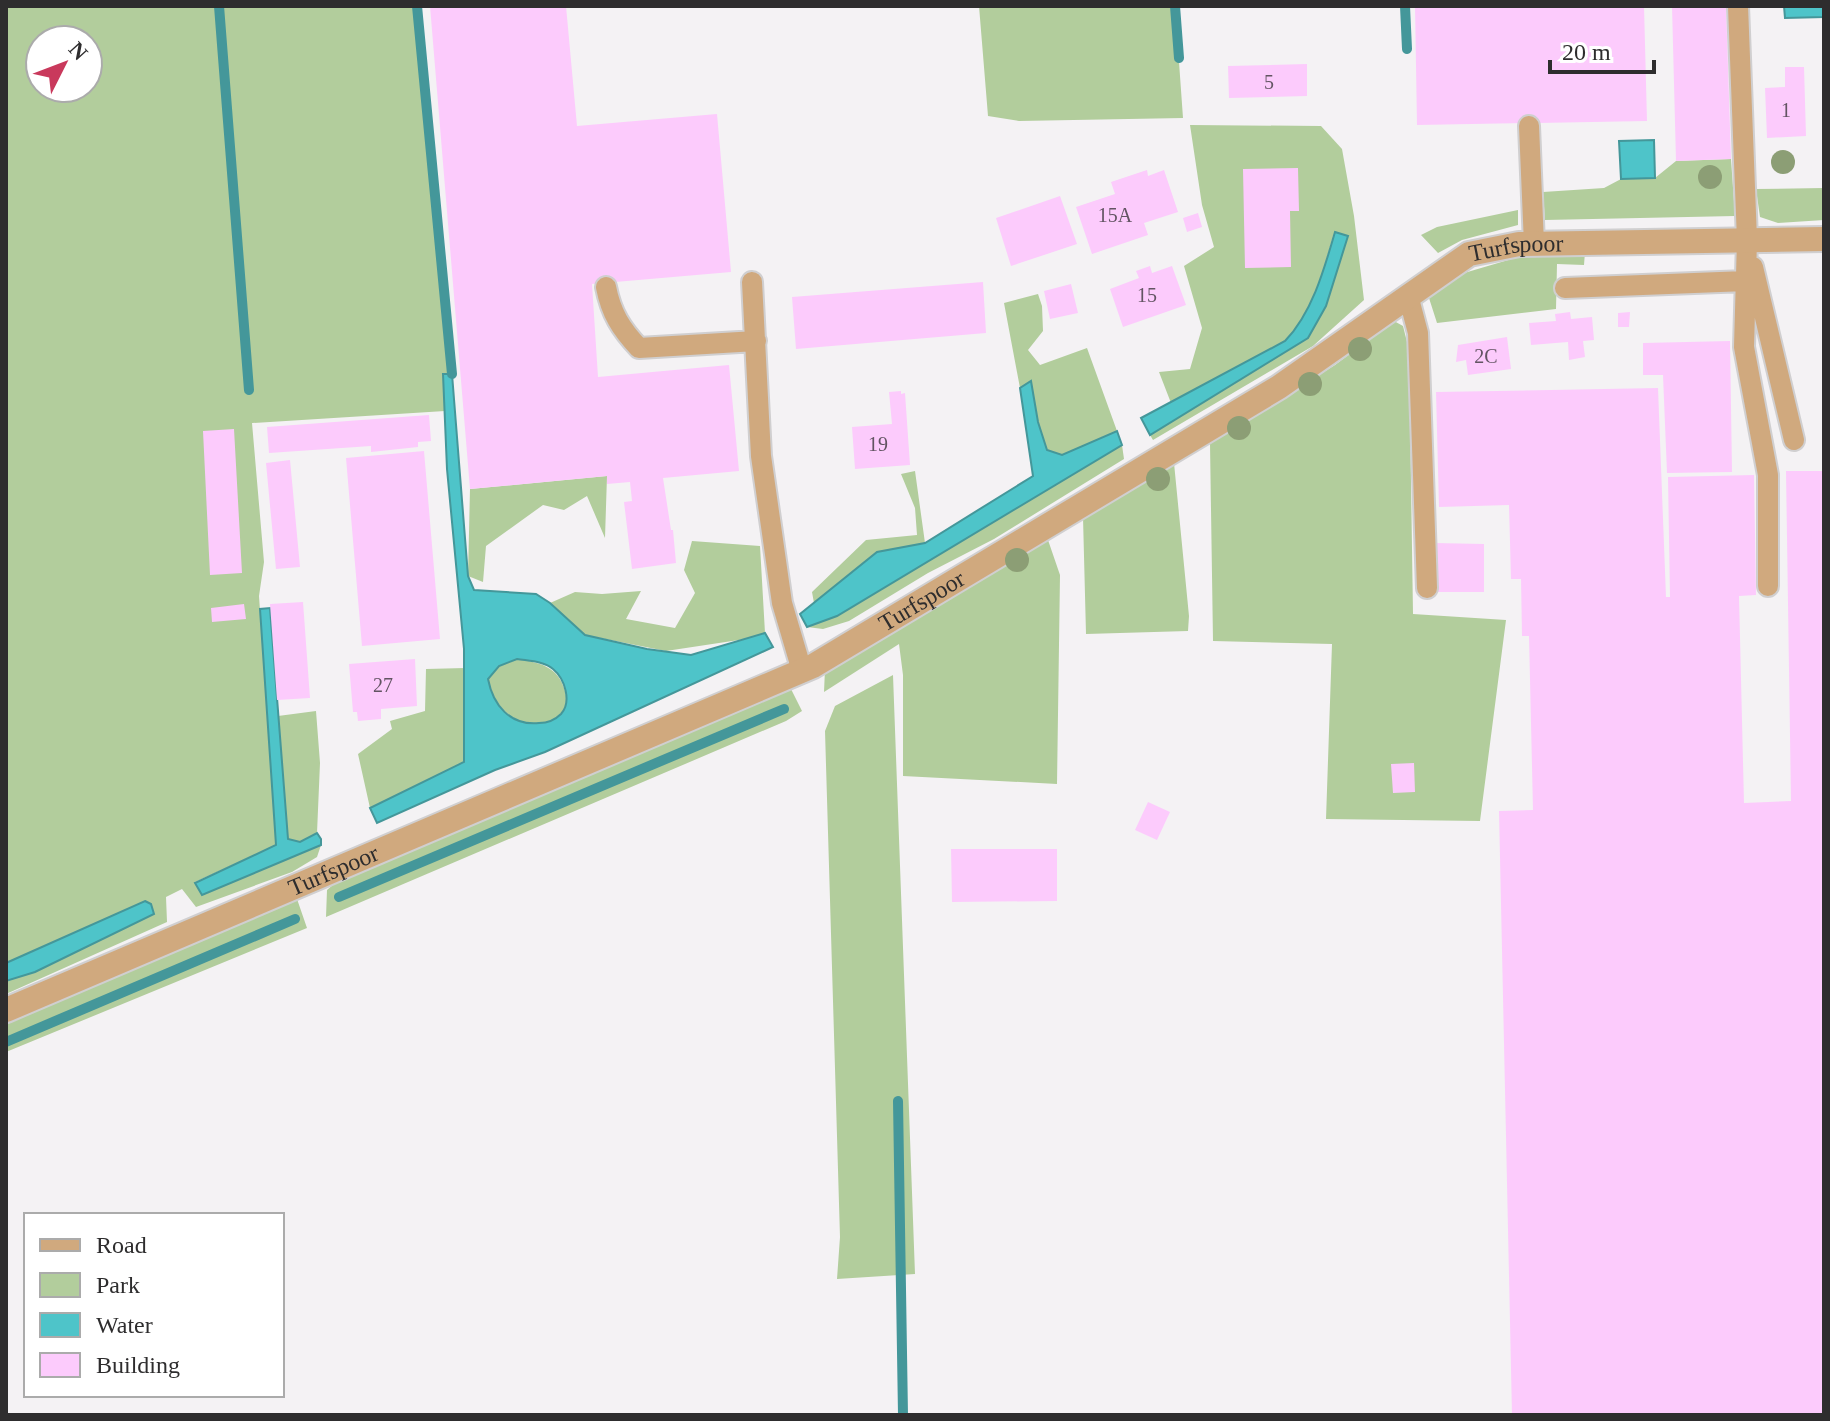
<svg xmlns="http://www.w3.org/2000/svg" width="1830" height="1421" viewBox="0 0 1830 1421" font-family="'Times New Roman',serif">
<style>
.green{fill:#b2cd9c;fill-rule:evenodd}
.water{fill:#4ec4c9;stroke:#44979a;stroke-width:2;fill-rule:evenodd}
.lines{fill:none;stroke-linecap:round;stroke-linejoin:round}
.stream{stroke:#44979a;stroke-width:10}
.building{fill:#fccbfc}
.lane-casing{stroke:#d0cfd0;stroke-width:24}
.street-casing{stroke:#d0cfd0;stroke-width:28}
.lane{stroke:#d0a97e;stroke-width:20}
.street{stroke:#d0a97e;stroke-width:24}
.tree{fill:#8c9e75}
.labels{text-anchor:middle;stroke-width:8;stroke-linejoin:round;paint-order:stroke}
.number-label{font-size:20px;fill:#625462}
.street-label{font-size:24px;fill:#2e2d2e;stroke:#fff}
</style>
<rect width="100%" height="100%" fill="#f4f2f4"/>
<!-- green -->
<path class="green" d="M6,6H414L452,374L443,375L445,411L252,423L264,562L259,596L276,845L195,882L202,895L321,845L317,857L292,872L196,907L182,889L166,897L167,922L6,994V981L35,972L145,901L6,963ZM40,40H88V88H40Z
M979,6H1175L1183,118L1019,121L988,116Z
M1190,125L1321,126L1342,149L1354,216L1364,300L1313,346L1153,440L1150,435L1308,338L1334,232C1328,255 1313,308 1300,326C1281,352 1202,387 1171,403L1159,372L1190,369L1202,328L1184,266L1214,247L1202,205Z
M1731,159L1735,216L1545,220L1543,192L1604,188L1621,179L1655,178L1676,161Z
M1824,188V220L1778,223L1760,217L1756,189Z
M1518,210V225L1462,240L1438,253L1421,235L1437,227Z
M1535,252H1585L1584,265L1557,264L1556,309L1437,323L1429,298L1454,276Z
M1038,294L1042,306L1043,331L1028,350L1040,365L1087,348L1117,431L1062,455L1047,450L1038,422L1031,382L1020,388L1004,303Z
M1394,321L1403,326L1409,350L1413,614L1506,620L1480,821L1326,819L1332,644L1213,641L1210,443L1335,365Z
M1122,445L1124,459L994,539L928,573L849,621L823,629L807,627L837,616Z
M1174,463L1189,616L1188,631L1086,634L1083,517Z
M915,471L925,543L877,552L814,603L812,592L866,540L917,535L915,508L901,474Z
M607,476L605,538L587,496L564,510L543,505L486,546L483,582L468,576L470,489Z
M1048,540L1060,575L1057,784L903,776V675L899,644L824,692L825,669L893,627Z
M692,541L760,546L765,633L752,638L666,651L585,635L550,603L575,592L602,594L641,591L626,619L675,628L695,593L684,570Z
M518,659C540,663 558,666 565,691C577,730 502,744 488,679L499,666Z
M465,668L464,763L370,808L358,754L392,729L390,721L425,711L426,669Z
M893,675L915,1274L837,1279L840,1237L825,731L835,706Z
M790,687L802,711L786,721L326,917L327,890L341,878Z
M316,711L320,763L317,833L300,842L288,839L278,716Z
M297,899L307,928L6,1052V1019Z"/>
<!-- water -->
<path class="water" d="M1784,6H1824V17L1785,18Z
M1654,140L1655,178L1621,179L1619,141Z
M1335,232L1348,236L1326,306L1308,338L1150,435L1141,418L1285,341C1312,313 1324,270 1335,232Z
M443,374H452L468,576L474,590L536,594L550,603L585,635L647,649L691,655L765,633L773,647L545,752L495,770L377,823L370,808L464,762V649L447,469ZM517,659C529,661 544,661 553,669C565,679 572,702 561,714C555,720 547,723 539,723C510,726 493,705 488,679L499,666Z
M1031,381L1038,422L1047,450L1062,455L1117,431L1122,445L837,616L807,627L800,614L877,552L925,543L1033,476L1020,388Z
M270,608L288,839L300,842L317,833L321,839V845L202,895L195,883L276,845L260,609Z
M145,901L151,904L154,914L35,972L6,981V963Z"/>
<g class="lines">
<!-- stream -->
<path class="stream" d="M219,6L249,390
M417,6L452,374
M1175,6L1179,58
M1405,6L1407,49
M339,897L784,709
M6,1042L295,919
M898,1101L903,1415"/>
</g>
<!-- building -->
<path class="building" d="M430,6H566L577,126L717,114L731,272L592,284L598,377L729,365L739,471L663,478L671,530H673L676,563L632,569L624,502L632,501L630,482L607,484V476L470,489Z
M1415,6H1644L1647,121L1417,125Z
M1672,6H1726L1731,159L1676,161Z
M1307,64V96L1229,98L1228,66Z
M1785,67H1804L1806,136L1767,138L1765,88L1785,87Z
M1298,168L1299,211H1290L1291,267L1245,268L1243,169Z
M1147,170L1148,176L1164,170L1178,212L1144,223L1148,235L1092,254L1076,207L1115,194L1111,182Z
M1060,196L1077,244L1011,266L996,218Z
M1198,213L1202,227L1187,232L1183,218Z
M1150,266L1152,273L1172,266L1186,305L1123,327L1110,289L1139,278L1136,271Z
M983,282L986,333L796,349L792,297Z
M1071,284L1078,313L1050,319L1044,291Z
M1570,312L1571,319L1592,317L1594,340L1583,341L1585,357L1569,360L1568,342L1531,345L1529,323L1556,321L1555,314Z
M1630,312L1629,327H1618V313Z
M1507,337L1511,369L1468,375L1466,360L1456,362L1458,345Z
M1730,341L1732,472L1667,473L1663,375H1643V343Z
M1658,388L1666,597H1670L1668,477L1754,475L1756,595L1739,596L1744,803L1791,801L1786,471H1824V1415H1512L1499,811L1533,810L1529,636H1522L1521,579H1511L1509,505L1439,507L1436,392Z
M901,391V394L905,393L910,465L855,469L852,427L892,424L889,392Z
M429,415L431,441L418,442V447L371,452V446L269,453L267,427Z
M234,429L242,573L210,575L203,431Z
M424,451L440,639L362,646L346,458Z
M290,460L300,567L276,569L266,463Z
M1434,543L1484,544V592H1433Z
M303,602L310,698L277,700L270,604Z
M244,604L246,619L212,622L211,608Z
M415,659L417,706L381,709V719L358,721L357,712H353L349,664Z
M1414,763L1415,792L1393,793L1391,764Z
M1148,802L1170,812L1157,840L1135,830Z
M951,849H1057V901L952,902Z"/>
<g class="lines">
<!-- lane casing -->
<g class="lane-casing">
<path id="lane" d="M1738,6L1747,240L1744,347L1768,475V586
M1529,126L1534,244
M1753,267L1794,440
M752,282L761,456L782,603L802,671
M606,287C611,313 621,329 639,348L756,341
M1565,288L1746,281
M1408,295L1418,333L1427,588"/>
</g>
<!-- street casing -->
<g class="street-casing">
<g id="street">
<path id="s1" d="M6,1010L813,666L1279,387L1469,254L1519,244L1824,239"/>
</g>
</g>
<!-- lane -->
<use href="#lane" class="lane"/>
<!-- street -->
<use href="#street" class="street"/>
</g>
<!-- trees -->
<g class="tree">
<circle cx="1783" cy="162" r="12"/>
<circle cx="1710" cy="177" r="12"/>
<circle cx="1360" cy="349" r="12"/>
<circle cx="1310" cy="384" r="12"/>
<circle cx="1239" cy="428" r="12"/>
<circle cx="1158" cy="479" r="12"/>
<circle cx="1017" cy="560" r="12"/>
</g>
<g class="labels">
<!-- number labels -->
<g class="number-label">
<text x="1269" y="89">5</text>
<text x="1786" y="117">1</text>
<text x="1115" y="222">15A</text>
<text x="1147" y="302">15</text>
<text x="1486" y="363">2C</text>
<text x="878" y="451">19</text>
<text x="383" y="692">27</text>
</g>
<!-- street labels -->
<g class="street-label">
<text dy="8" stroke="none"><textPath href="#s1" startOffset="1700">Turfspoor</textPath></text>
<text dy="8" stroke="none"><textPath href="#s1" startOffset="1004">Turfspoor</textPath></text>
<text dy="8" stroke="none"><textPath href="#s1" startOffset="356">Turfspoor</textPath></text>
</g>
</g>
<!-- border -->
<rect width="1830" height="1421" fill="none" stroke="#2e2d2e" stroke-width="16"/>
<!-- legend -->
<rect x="24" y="1213" width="260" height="184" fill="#ffffff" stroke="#ababab" stroke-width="2"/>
<rect x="40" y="1239" width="40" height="12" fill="#d0a97e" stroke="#ababab" stroke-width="2"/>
<text x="96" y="1253" font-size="24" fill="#2e2d2e">Road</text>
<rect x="40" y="1273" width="40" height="24" fill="#b2cd9c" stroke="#ababab" stroke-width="2"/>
<text x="96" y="1293" font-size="24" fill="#2e2d2e">Park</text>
<rect x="40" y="1313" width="40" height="24" fill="#4ec4c9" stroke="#ababab" stroke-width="2"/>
<text x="96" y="1333" font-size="24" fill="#2e2d2e">Water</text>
<rect x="40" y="1353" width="40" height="24" fill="#fccbfc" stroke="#ababab" stroke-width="2"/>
<text x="96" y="1373" font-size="24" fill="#2e2d2e">Building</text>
<!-- north arrow -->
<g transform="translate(64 64) rotate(48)"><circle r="38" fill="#ffffff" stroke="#ababab" stroke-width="2"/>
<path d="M0-6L14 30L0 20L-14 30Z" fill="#c9395c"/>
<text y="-12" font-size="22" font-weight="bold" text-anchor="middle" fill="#2e2d2e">N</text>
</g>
<!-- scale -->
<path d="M1550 60v12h104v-12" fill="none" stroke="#2e2d2e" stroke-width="4"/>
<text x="1562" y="60" font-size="24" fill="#2e2d2e" stroke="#ffffff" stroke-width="6" paint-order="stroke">20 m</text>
</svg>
